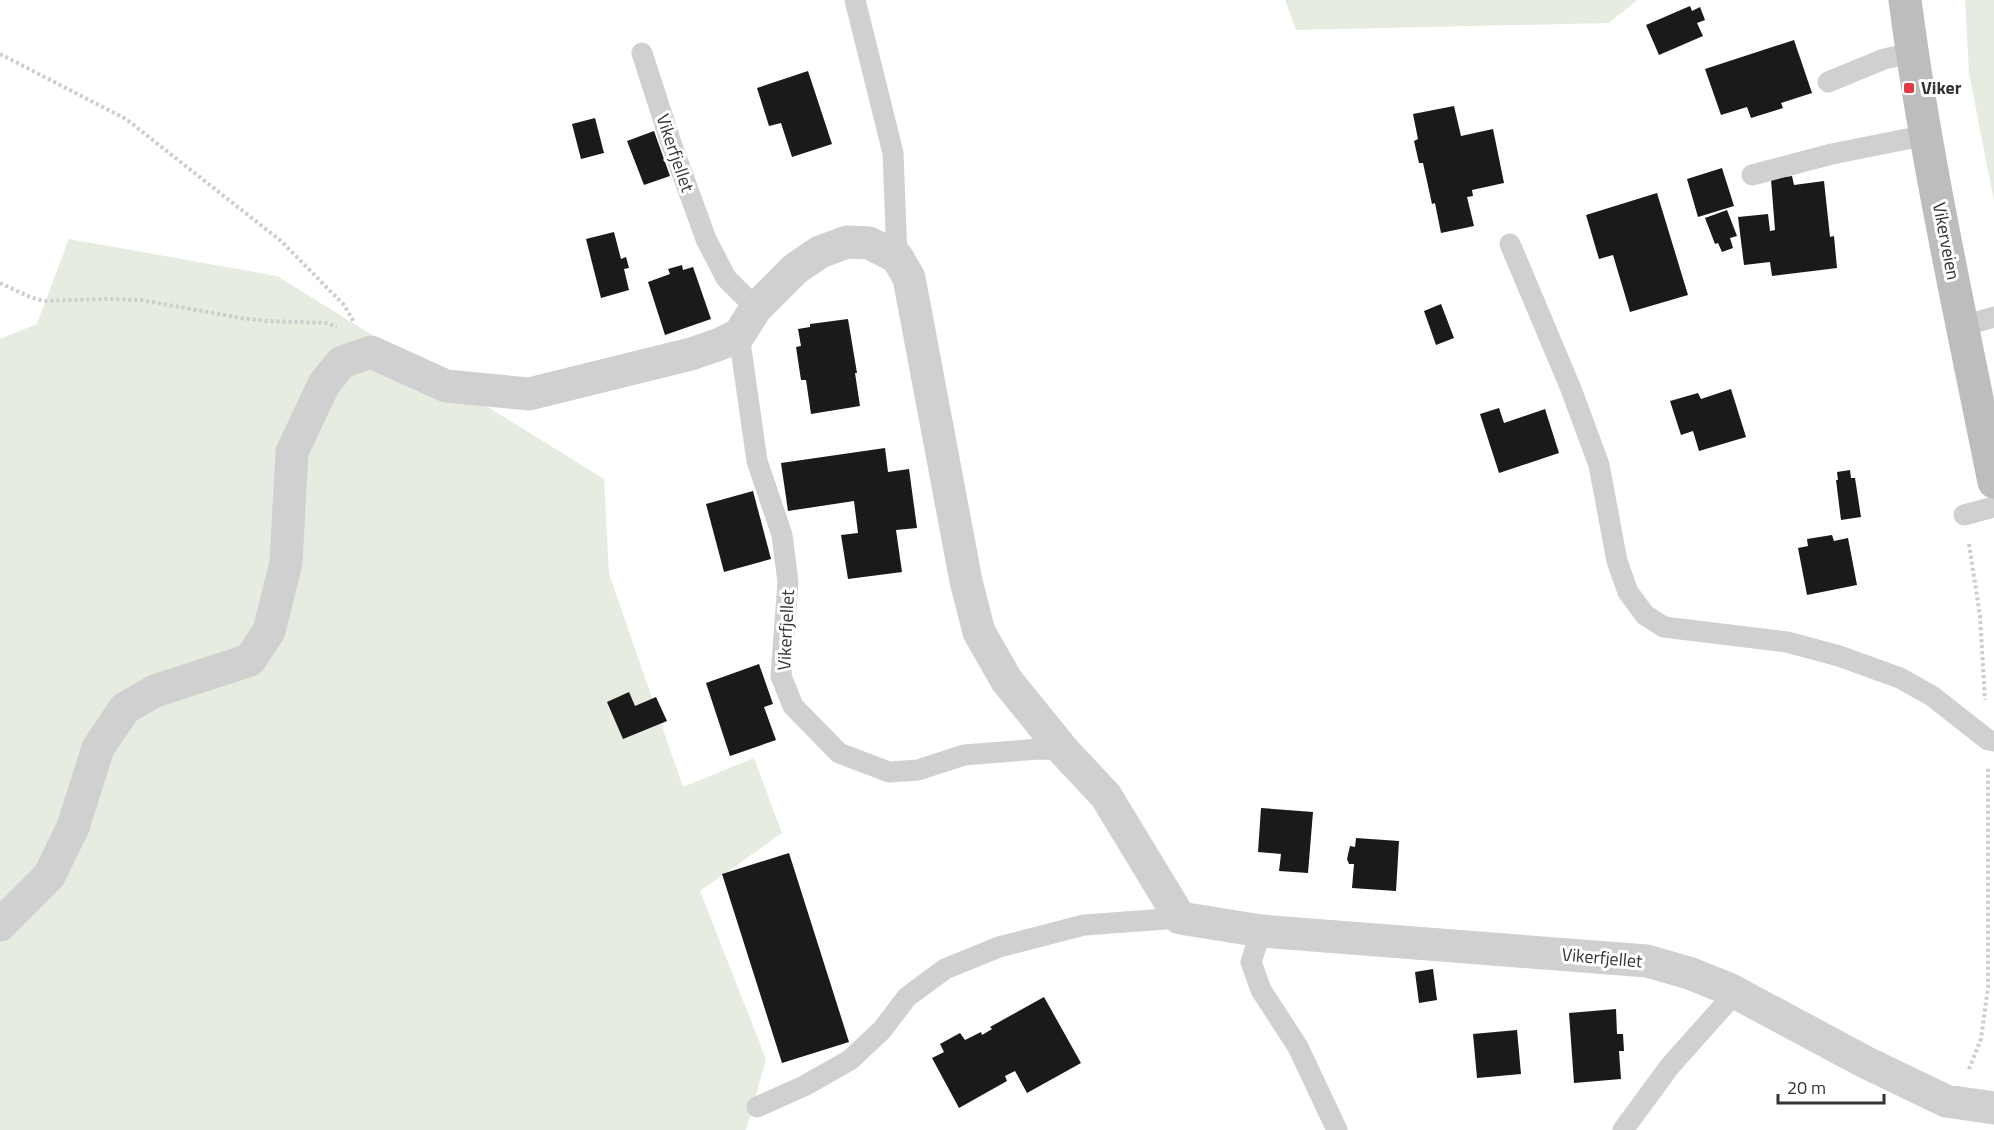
<svg xmlns="http://www.w3.org/2000/svg" width="1994" height="1130" viewBox="0 0 1994 1130" font-family="'Titillium Web',sans-serif">
<style>
.green{fill:#e6ecdf}
.building{fill:#1a1a1a}
.lines{fill:none;stroke-linecap:round;stroke-linejoin:round}
.path{stroke:#cdcdcd;stroke-width:4;stroke-dasharray:3 3;stroke-linecap:butt}
.lane{stroke:#d0d0d0;stroke-width:21}
.street{stroke:#d0d0d0;stroke-width:33}
.secondary{stroke:#bdbdbd;stroke-width:33}
.poi-dot{fill:#e63946;stroke:#fff;stroke-width:2}
.labels{text-anchor:middle;stroke-width:6;stroke-linejoin:round;paint-order:stroke}
.poi-label{font-size:18px;font-weight:bold;fill:#333;stroke:#fff;text-anchor:start}
.street-label{font-size:18px;fill:#333;stroke:#fff}
</style>
<rect width="100%" height="100%" fill="#fff"/>
<!-- green -->
<path class="green" d="M1285,0H1637L1609,23L1296,30Z
M1965,0H1994V201L1969,73Z
M69,239L277,276L604,479L609,574L683,787L754,758L782,833L700,891L766,1059L746,1130H0V339L37,324Z"/>
<!-- building -->
<path class="building" d="M1690,6L1692,11L1700,7L1705,20L1697,23L1703,36L1659,55L1646,25Z
M1794,40L1812,93L1781,103L1783,108L1751,118L1747,107L1721,115L1705,69Z
M808,71L832,144L792,157L781,123L769,126L757,88Z
M1454,106L1461,136L1493,129L1504,183L1472,190L1473,196L1467,197L1474,226L1441,233L1435,203L1432,204L1423,163H1419L1414,141L1418,139L1413,114Z
M595,118L604,153L581,159L572,124Z
M654,131L670,176L644,185L627,141Z
M1722,168L1734,206L1698,217L1687,179Z
M1792,176L1794,185L1824,181L1830,237L1834,236L1837,268L1772,276L1770,262L1744,265L1738,217L1768,214L1770,231L1775,230L1771,179Z
M1657,193L1688,295L1630,312L1613,255L1599,259L1586,215Z
M1727,210L1737,236L1730,238L1733,248L1722,252L1718,243L1715,244L1705,218Z
M614,232L621,259L626,257L629,268L624,269L629,290L601,298L586,239Z
M682,265L683,270L693,267L711,319L665,335L648,282L670,274L668,269Z
M1441,304L1454,338L1436,345L1424,311Z
M848,319L857,373H855L860,406L811,414L806,380H801L796,347L801,346L798,329L810,327V324Z
M1731,389L1746,437L1699,451L1693,431L1681,435L1670,401L1698,393L1701,399Z
M1499,408L1504,423L1545,409L1559,453L1499,473L1480,414Z
M885,448L888,472L909,469L917,528L896,530L902,572L848,579L841,535L858,533L854,501L788,511L781,463Z
M1850,470L1851,478H1855L1861,517L1841,520L1836,480H1838L1837,472Z
M753,491L771,559L724,572L706,504Z
M1832,535L1834,541L1848,538L1857,585L1807,595L1798,548L1808,546L1807,539Z
M759,664L773,704L764,707L776,740L730,756L706,683Z
M629,692L635,706L656,697L667,721L623,739L607,702Z
M1261,808L1313,812L1308,873L1279,871L1281,854L1258,852Z
M1356,838L1399,841L1396,891L1352,888L1354,864H1349L1347,859L1350,846L1355,847Z
M789,853L849,1042L782,1063L722,874Z
M1433,969L1437,1000L1419,1003L1415,972Z
M1044,997L1081,1063L1027,1093L1015,1071L1005,1076L1007,1081L959,1108L932,1058L944,1052L940,1044L960,1033L965,1040L981,1032L982,1035L992,1029L990,1027Z
M1616,1009L1617,1034H1623L1624,1051H1619L1621,1079L1574,1083L1569,1013Z
M1517,1030L1521,1074L1477,1078L1473,1034Z"/>
<g class="lines">
<!-- path -->
<path class="path" d="M0,54L126,119L281,241L344,305L354,322
M0,283L30,297L44,301L106,299L141,300L241,318L267,321L327,323L337,327
M1969,544L1980,616L1985,700
M1969,1069L1981,1039L1988,987V768"/>
<!-- lane -->
<path class="lane" d="M855,0L893,153L897,257
M642,53L670,140L706,239L726,278L756,308
M1828,82L1884,59L1912,53
M1752,175L1832,154L1927,135
M1510,244L1571,389L1599,465L1617,561L1628,592L1645,615L1664,627L1787,642L1839,656L1900,678L1932,696L1988,740L1994,741
M1963,326L1994,317
M739,335L757,461L782,535L788,582L781,676L793,706L839,753L889,772L918,770L964,755L1039,749L1063,750
M1964,515L1994,507
M1261,931L1251,962L1261,990L1298,1047L1337,1130
M757,1107L804,1086L850,1060L882,1030L907,997L945,969L999,947L1084,925L1180,918
M1623,1130L1670,1066L1736,992"/>
<!-- street -->
<path class="street" d="M0,925L49,876L73,827L98,748L125,708L155,691L250,660L269,631L286,563L292,452L324,384L342,362L371,352L446,386L529,394L691,354L720,344L739,335L756,308L795,269L820,252L847,242L869,243L897,257L909,278L966,581L979,632L1007,681L1063,750L1106,796L1180,918L1261,931L1647,961L1689,973L1729,989L1865,1062L1946,1101L1994,1108"/>
<!-- secondary -->
<path class="secondary" d="M1905,0C1926,162 1962,322 1994,482"/>
</g>
<!-- markers -->
<rect class="poi-dot" x="1903" y="82" width="12" height="12" rx="3"/>
<g class="labels">
<!-- poi labels -->
<g class="poi-label">
<text x="1921" y="94">Viker</text>
</g>
<!-- street labels -->
<g class="street-label">
<text transform="translate(675 153) rotate(71)" y="6">Vikerfjellet</text>
<text transform="translate(1946 241) rotate(79)" y="6">Vikerveien</text>
<text transform="translate(786 630) rotate(-87)" y="6">Vikerfjellet</text>
<text transform="translate(1602 958) rotate(5)" y="6">Vikerfjellet</text>
</g>
</g>
<!-- scale -->
<path d="M1778 1094v9h106v-9" fill="none" stroke="#333333" stroke-width="3"/>
<text x="1787" y="1094" font-size="18" fill="#333333" stroke="#ffffff" stroke-width="4.5" paint-order="stroke">20 m</text>
</svg>
